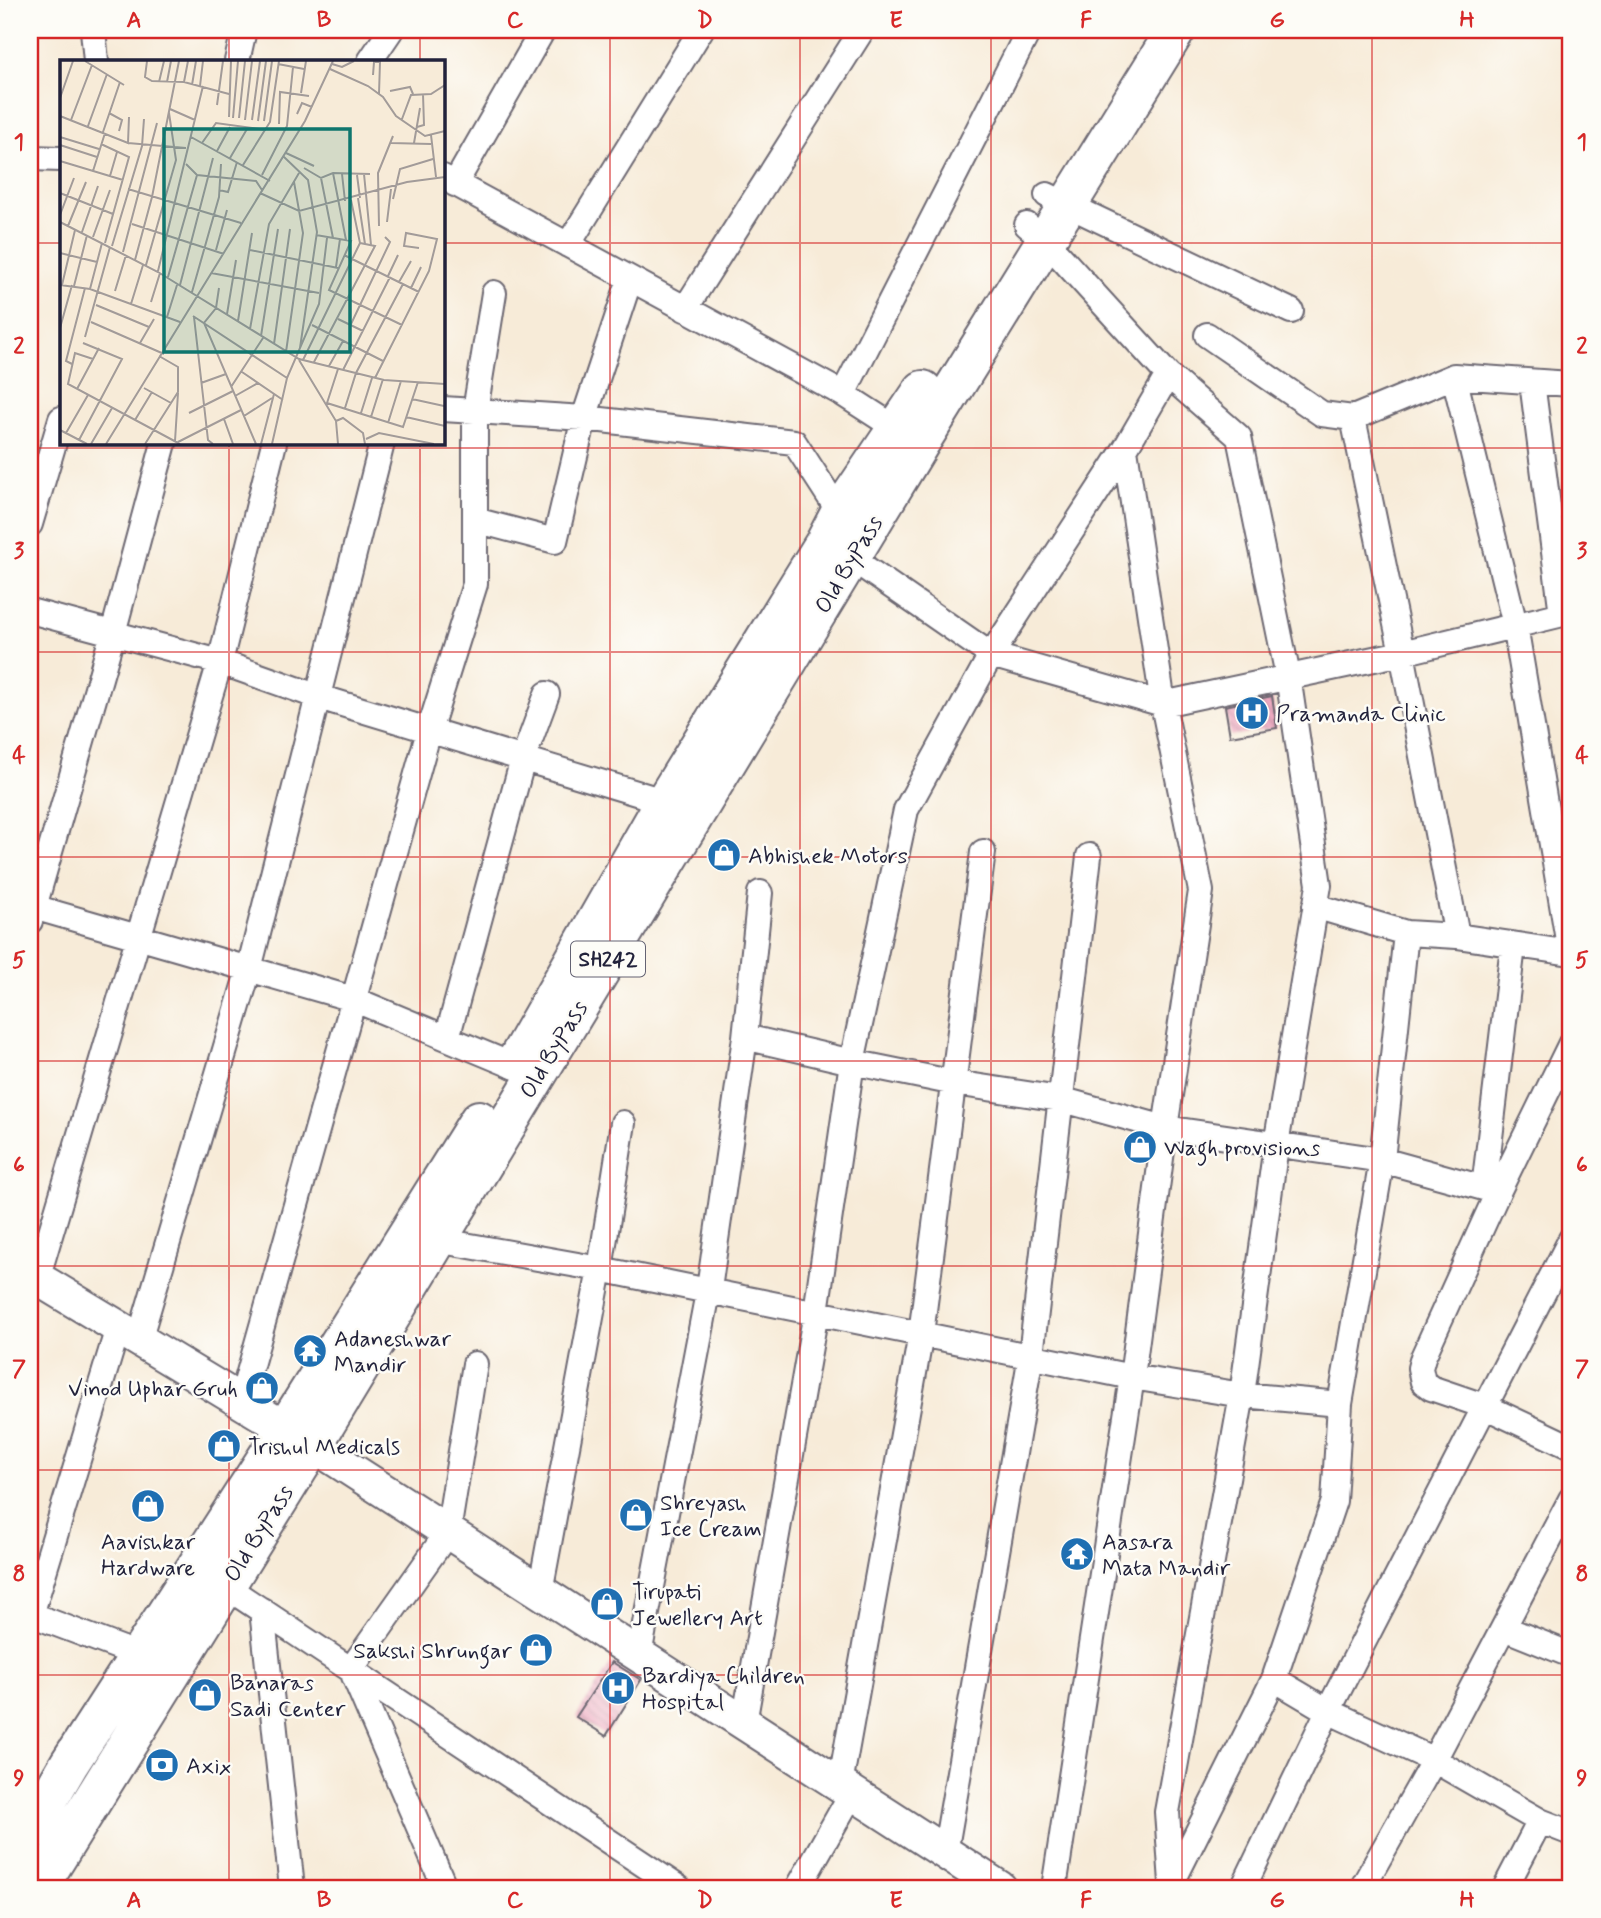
<svg xmlns="http://www.w3.org/2000/svg" width="1601" height="1918" viewBox="0 0 1601 1918" font-family="Mynerve,sans-serif">
<style>
.building{fill:url(#building-back-hatch)}
.lines{fill:none;stroke-linecap:round;stroke-linejoin:round}
.minor-casing{stroke:#6d6872;stroke-width:28}
.secondary-casing{stroke:#6d6872;stroke-width:37}
.primary-casing{stroke:#6d6872;stroke-width:42}
.minor{stroke:#fff;stroke-width:24}
.secondary{stroke:#fff;stroke-width:33}
.primary{stroke:#fff;stroke-width:38}
.grid{fill:none;stroke:#d62828;stroke-width:2;stroke-opacity:0.55}
.labels{text-anchor:middle;stroke-width:5;stroke-linejoin:round;paint-order:stroke}
.shield{fill:#fdfcf7;stroke:#646373;stroke-width:2}
.shield-label{font-size:21px;font-weight:bold;fill:#22223b}
.street-label{font-size:23px;fill:#22223b;stroke:#fdfcf7}
.poi-label{font-size:23px;fill:#22223b;stroke:#fdfcf7;text-anchor:start}
.inset-road{fill:none;stroke:#a29b99;stroke-width:2}
.view{fill:#0f766e;fill-opacity:0.15;stroke:#0f766e;stroke-width:3.5}
.inset-edge{fill:none;stroke:#22223b;stroke-width:3.5}
.neatline{fill:none;stroke:#d62828;stroke-width:2.5}
.grid-label{font-size:23px;text-anchor:middle;font-weight:bold;fill:#d62828}
</style>
<defs>
<pattern id="building-back-hatch" width="6" height="6" patternUnits="userSpaceOnUse" patternTransform="scale(1.75)"><rect width="6" height="6" fill="#ea99b6"/><path d="M-1 5l2 2M0 0l6 6M5-1l2 2" fill="none" stroke="#bd7c95"/></pattern>
</defs>
<rect width="100%" height="100%" fill="#fdfcf7"/>
<filter id="ink" filterUnits="userSpaceOnUse"><feTurbulence type="fractalNoise" baseFrequency=".0143" numOctaves="2"/><feDisplacementMap in="SourceGraphic" scale="14" xChannelSelector="R" yChannelSelector="G"/><feConvolveMatrix kernelMatrix="1 2 1 2 8 2 1 2 1" color-interpolation-filters="sRGB"/></filter>
<filter id="wash" filterUnits="userSpaceOnUse"><feTurbulence type="fractalNoise" baseFrequency=".00686" numOctaves="4" result="noise"/><feDisplacementMap in="SourceGraphic" scale="28" xChannelSelector="R" yChannelSelector="G"/><feGaussianBlur stdDeviation="1.57" result="paint"/><feColorMatrix in="noise" values="0 0 0 0 0 0 0 0 0 0 0 0 0 0 0 0 0 1.4 0 .05"/><feComposite in="paint" operator="in"/></filter>
<g filter="url(#wash)">
<rect width="100%" height="100%" fill="#f7ebd8"/>
<g id="blocks">
<!-- building -->
<path class="building" d="M1272,696L1277,728L1230,736L1225,706Z
M612,1662L641,1680L606,1736L576,1717Z"/>
</g>
</g>
<g filter="url(#ink)">
<use href="#blocks" fill-opacity="0" stroke="#6d6872" stroke-width="2"/>
<g class="lines">
<!-- minor casing -->
<g class="minor-casing">
<path id="minor" d="M93,30L96,61
M237,61L244,30
M370,61L391,30
M30,158L61,159
M443,177L843,394L908,436
M455,184L543,30
M1047,195L1291,311
M1027,225L1045,240L1168,375L1239,437L1288,676L1319,885L1276,1145L1242,1395L1167,1812L1172,1883
M568,245L701,30
M685,309L862,30
M1207,335L1322,414L1353,418L1454,376L1571,384
M1454,376L1515,625L1570,952
M1532,382L1562,614
M843,394L1029,30
M443,409L584,418L794,442L840,513L849,522
M1353,418L1402,653L1457,936
M475,520L555,541L584,418L630,279
M30,524L61,419
M838,549L991,655L1163,704L1402,653L1571,612
M30,611L220,662L319,697L676,805
M30,906L353,999L526,1071
M1315,906L1406,933L1457,936L1571,953
M30,921L113,633L164,443
M745,1037L852,1062L955,1083L1060,1099L1165,1128L1382,1160L1498,1192
M447,1038L523,759L547,694
M1571,1043L1498,1192L1423,1357L1420,1368L1423,1382L1431,1388L1484,1406L1571,1447
M1484,1188L1513,946
M425,1238L600,1269L1132,1377L1242,1395L1340,1404
M37,1279L220,662L274,443
M139,1340L249,969L382,443
M241,1401L429,731L475,584V411L494,293
M225,1586L679,1888
M540,1592L600,1269L623,1123
M262,1610L292,1888
M30,1614L139,1655
M31,1615L118,1328
M1504,1628L1571,1655
M639,1655L710,1282L745,1037L760,893
M1274,1679L1328,1711L1434,1760L1540,1821L1571,1833
M744,1723L816,1312L852,1062L906,810L991,655L1125,449L1168,375
M840,1785L921,1334L983,852
M945,1853L1031,1355L1089,856
M1173,1881L1274,1679L1334,1501L1340,1404L1382,1160L1406,933
M445,1888L351,1669L448,1532L475,1364
M798,1888L852,1793
M1054,1888L1132,1377L1165,1128L1201,891L1163,704L1125,449
M1243,1888L1328,1711L1571,1239
M1362,1888L1434,1760L1571,1499
M1505,1888L1540,1821"/>
</g>
<!-- secondary casing -->
<g class="secondary-casing">
<path id="secondary" d="M30,1274L313,1445L1000,1888"/>
</g>
<!-- primary casing -->
<g class="primary-casing">
<path id="primary" d="M517,1060L665,801L825,542L840,513L923,390
M30,1831L69,1764L286,1428L479,1120
M38,1888L313,1445L920,443L1176,30"/>
</g>
<!-- minor -->
<use href="#minor" class="minor"/>
<!-- secondary -->
<use href="#secondary" class="secondary"/>
<!-- primary -->
<use href="#primary" class="primary"/>
</g>
</g>
<!-- grid -->
<path class="grid" d="M229,30V61M420,30V61M610,30V1888M800,30V1888M991,30V1888M1182,30V1888M1372,30V1888M30,243H61M443,243H1571M229,443V1888M420,443V1888M30,448H1571M30,652H1571M30,857H1571M30,1061H1571M30,1266H1571M30,1470H1571M30,1675H1571"/>
<!-- icons -->
<defs>
<g id="hospital-disc" transform="scale(1.75)"><circle r="9.5" fill="#1f6fb2" stroke="#fdfcf7"/><path d="M-5-5h3v3.5h4V-5h3V5h-3V1.5h-4V5h-3Z" fill="#fff"/></g>
<g id="shop-disc" transform="scale(1.75)"><circle r="9.5" fill="#1f6fb2" stroke="#fdfcf7"/><path d="M-5-2.5h2.3a2.7 3.5 0 0 1 5.4 0H5L5.5 6h-11ZM-1.5-2.5h3a1.5 2.3 0 0 0-3 0Z" fill="#fff"/></g>
<g id="temple-disc" transform="scale(1.75)"><circle r="9.5" fill="#1f6fb2" stroke="#fdfcf7"/><path d="M0-6L5-2H3V0L6.5 2.5H4V6H1.5V3h-3V6H-4V2.5H-6.5L-3 0V-2H-5Z" fill="#fff"/></g>
<g id="bank-disc" transform="scale(1.75)"><circle r="9.5" fill="#1f6fb2" stroke="#fdfcf7"/><path d="M-6-4H6V4H-6ZM0-2.3a2.3 2.3 0 1 0 0 4.6a2.3 2.3 0 1 0 0-4.6Z" fill="#fff"/></g>
</defs>
<g fill-rule="evenodd">
<use href="#hospital-disc" x="1252" y="713"/>
<use href="#shop-disc" x="724" y="855"/>
<use href="#shop-disc" x="1140" y="1147"/>
<use href="#temple-disc" x="310" y="1351"/>
<use href="#shop-disc" x="262" y="1388"/>
<use href="#shop-disc" x="224" y="1446"/>
<use href="#shop-disc" x="148" y="1506"/>
<use href="#shop-disc" x="636" y="1515"/>
<use href="#temple-disc" x="1077" y="1554"/>
<use href="#shop-disc" x="607" y="1604"/>
<use href="#shop-disc" x="536" y="1650"/>
<use href="#hospital-disc" x="618" y="1688"/>
<use href="#shop-disc" x="205" y="1695"/>
<use href="#bank-disc" x="162" y="1765"/>
</g>
<g class="labels">
<!-- shield labels -->
<rect class="shield" x="571" y="941.5" width="74" height="35" rx="5"/>
<g class="shield-label">
<text x="608" y="966">SH242</text>
</g>
<!-- street labels -->
<g class="street-label">
<text transform="translate(848 564) rotate(-59)" y="8">Old ByPass</text>
<text transform="translate(553 1049) rotate(-59)" y="8">Old ByPass</text>
<text transform="translate(258 1533) rotate(-58)" y="8">Old ByPass</text>
</g>
<!-- poi labels -->
<g class="poi-label">
<text x="1276" y="721">Pramanda Clinic</text>
<text x="748" y="863">Abhishek Motors</text>
<text x="1164" y="1155">Wagh provisions</text>
<text x="334" y="1346">Adaneshwar<tspan x="334" dy="26">Mandir</tspan></text>
<text x="238" y="1396" text-anchor="end">Vinod Uphar Gruh</text>
<text x="248" y="1454">Trishul Medicals</text>
<text x="660" y="1510">Shreyash<tspan x="660" dy="26">Ice Cream</tspan></text>
<text x="148" y="1549" text-anchor="middle">Aavishkar<tspan x="148" dy="26">Hardware</tspan></text>
<text x="1102" y="1549">Aasara<tspan x="1102" dy="26">Mata Mandir</tspan></text>
<text x="632" y="1599">Tirupati<tspan x="632" dy="26">Jewellery Art</tspan></text>
<text x="512" y="1658" text-anchor="end">Sakshi Shrungar</text>
<text x="642" y="1683">Bardiya Children<tspan x="642" dy="26">Hospital</tspan></text>
<text x="230" y="1690">Banaras<tspan x="230" dy="26">Sadi Center</tspan></text>
<text x="186" y="1773">Axix</text>
</g>
</g>
<!-- overview -->
<g transform="translate(60 60)">
<rect width="385" height="385" fill="#f7ebd8"/>
<path class="inset-road" d="M25,1L64,25M87,1L85,17L92,21L124,22L169,34M218,4L244,9M272,4L282,7L294,1M270,9L308,26L323,37L336,56L365,76L385,71M313,15L314,2H320L319,34M99,22L104,1M107,22L111,1M124,22L128,1M132,25L136,1M140,26L143,1M330,31L350,27L353,34M241,33L246,1M0,38L13,1M157,45L163,1M110,49L135,60M49,53L62,60L59,71M237,54L242,43L252,47M0,56L68,83L69,57M169,57L171,1M173,58L178,1M179,58L185,1M342,59L351,35L371,34L385,25M11,60L32,5M185,60L192,1M192,60L200,1M198,61L206,1M204,61L212,1M219,64L220,32L249,36M28,66L47,14M357,67L364,65L363,34M43,72L60,22M371,75L376,117M0,77L39,89M131,77L210,121M68,83L126,88M142,83L156,63L206,70M331,83L371,84M354,83L360,48M41,84L69,97L45,183M0,85L37,97M157,91L170,67M226,93L254,106M223,96L248,120L257,172L240,288M170,98L187,69M0,101L63,120M126,104L137,115L196,121L202,130M183,105L210,62L219,1M244,108L261,118L273,113L310,114M33,111L45,73M273,113L286,180M282,114L285,141M304,114L311,185M202,115L227,66L233,7M297,115L300,138M50,116L57,92M261,118L273,178M68,129L181,163M159,130L168,132L177,102M0,133L53,154M200,133L239,151L347,122L385,117M298,138L305,184M333,139L340,109L373,99M0,155L14,118M0,162L98,212L239,299L324,320L385,324M327,162L331,129M72,164L164,194M8,166L26,122M319,166L318,113L333,76M22,172L38,126M256,175L291,181L269,230L342,265M33,177L50,130M52,186L82,86L84,59M156,190L167,150M190,190L278,208M63,192L97,63M0,193L37,202M284,195L359,232M75,200L92,137L119,1M86,205L116,100L109,53M276,207L280,179M98,211L143,26M151,213L259,233M328,216L338,195M108,217L137,115M339,222L351,201M0,225L30,229L120,262M2,225L15,170M120,225L153,98M14,226L27,175M159,228L156,248L144,263L196,384M351,228L361,207M30,229L42,183M55,231L66,195M132,232L159,137L161,104M91,242L100,213M71,244L83,205M36,245L89,267M167,254L176,200M133,256L227,318M107,257L117,225M134,257L148,380L153,384M278,259L303,271M178,261L192,173M31,262L104,294M291,264L330,182L325,177M252,265L323,301M0,268L12,225M190,269L209,164L239,113M201,276L218,169M25,277L50,187M80,283L94,259M214,284L230,169M226,292L243,173L234,122M33,299L15,293L8,324L120,384M239,300L276,361L278,384M243,300L300,183L291,140M254,302L315,186L300,183M12,304L6,301L25,228M269,306L283,281M278,309L267,343L343,367L358,322M283,310L330,217M182,312L223,340M315,318L369,211L377,179L346,173L344,186L359,188M141,323L166,314M171,327L203,278M84,328L111,343M17,329L39,288M175,336L198,323M352,339L384,346M285,348L296,313L343,224M129,353L173,331M301,353L312,318M184,356L212,338M311,357L323,319M346,357L385,366M164,359L173,384M75,360L92,332M276,361L283,358L303,373L305,384M328,363L341,321M0,370L27,384M6,373L28,335M306,379L319,373L374,384M19,380L62,299L23,283M115,381L118,333M118,382L181,350M31,384L52,348M46,384L245,61L273,1M85,384L118,332V307L99,296M201,384L214,334M212,384L227,318L259,244L267,178"/>
<path class="view" d="M104,69H290V292H104Z"/>
<rect width="385" height="385" class="inset-edge"/>
</g>
<!-- margin -->
<rect width="1601" height="1918" fill="none" stroke="#fdfcf7" stroke-width="77"/>
<rect x="38" y="38" width="1524" height="1842" class="neatline"/>
<g class="grid-label">
<text x="134" y="27">A</text>
<text x="324" y="27">B</text>
<text x="515" y="27">C</text>
<text x="705" y="27">D</text>
<text x="896" y="27">E</text>
<text x="1086" y="27">F</text>
<text x="1277" y="27">G</text>
<text x="1467" y="27">H</text>
<text x="19" y="149">1</text>
<text x="1582" y="149">1</text>
<text x="19" y="353">2</text>
<text x="1582" y="353">2</text>
<text x="19" y="558">3</text>
<text x="1582" y="558">3</text>
<text x="19" y="762">4</text>
<text x="1582" y="762">4</text>
<text x="19" y="967">5</text>
<text x="1582" y="967">5</text>
<text x="19" y="1172">6</text>
<text x="1582" y="1172">6</text>
<text x="19" y="1376">7</text>
<text x="1582" y="1376">7</text>
<text x="19" y="1581">8</text>
<text x="1582" y="1581">8</text>
<text x="19" y="1785">9</text>
<text x="1582" y="1785">9</text>
<text x="134" y="1907">A</text>
<text x="324" y="1907">B</text>
<text x="515" y="1907">C</text>
<text x="705" y="1907">D</text>
<text x="896" y="1907">E</text>
<text x="1086" y="1907">F</text>
<text x="1277" y="1907">G</text>
<text x="1467" y="1907">H</text>
</g>
</svg>
